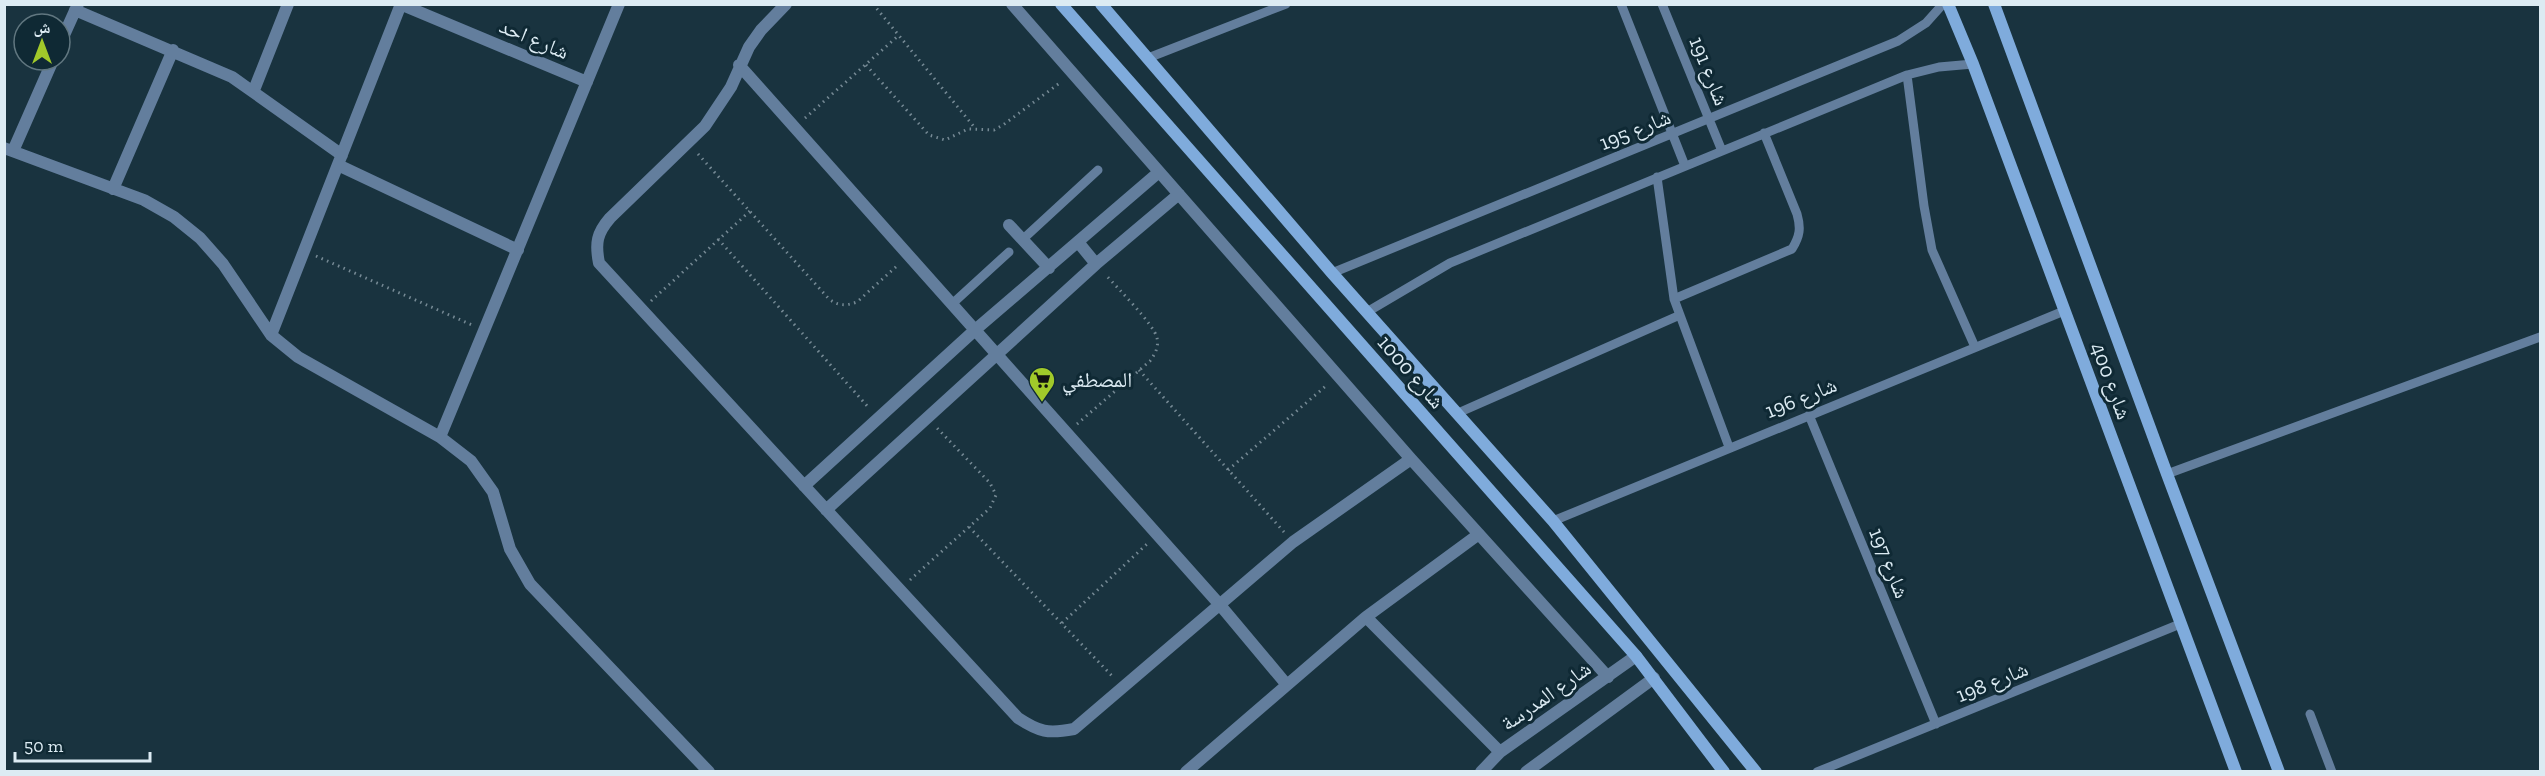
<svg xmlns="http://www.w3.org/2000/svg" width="2545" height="776" viewBox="0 0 2545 776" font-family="'Zilla Slab','Noto Naskh Arabic',serif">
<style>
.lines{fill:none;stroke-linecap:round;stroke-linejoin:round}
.path{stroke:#768a95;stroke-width:3;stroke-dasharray:1.5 4.5;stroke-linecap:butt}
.lane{stroke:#637e9d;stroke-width:9}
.street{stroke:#637e9d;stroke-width:12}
.secondary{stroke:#7fabdc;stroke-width:12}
.labels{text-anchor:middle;stroke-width:6;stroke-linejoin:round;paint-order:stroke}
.street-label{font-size:21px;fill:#dcebf3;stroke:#0f2934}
.poi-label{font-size:21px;fill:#dcebf3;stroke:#0f2934;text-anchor:start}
</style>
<rect width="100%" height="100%" fill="#19333f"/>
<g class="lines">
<!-- path -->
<path class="path" d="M873,4L975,128
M866,65L929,135L945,140L968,129L994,130L1003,125L1061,82
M805,118L898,36
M698,154L829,299C838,306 846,306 857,302L898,265
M718,239L869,408
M316,256L472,325
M651,301L750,211
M1139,370L1284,532
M1077,424L1150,361C1155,354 1159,347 1157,338C1154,324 1117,288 1106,275
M1228,470L1327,385
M969,527L1114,678
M910,580L990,508L996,495L990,483L937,428
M1062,623L1147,544"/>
<!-- lane -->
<path class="lane" d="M1621,4L1685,166
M1662,4L1722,151
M1148,58L1286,4
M1907,75L1924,206L1932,250L1975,347
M1657,177L1674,299L1729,447
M1022,240L1098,170
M1332,273L1898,41L1926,23L1943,4
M1674,299L1792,249C1800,236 1801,228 1797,214L1764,133
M952,304L1009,252
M1367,312L1450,263L1907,75L1939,67L1973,64
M1458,413L1680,315
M1809,415L1936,724
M2167,474L2540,337
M1553,521L2064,311
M2310,714L2332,772
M1817,772L2180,624"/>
<!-- street -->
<path class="street" d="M400,4L587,82
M786,4L761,30L749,47L731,87L705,126L610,218C597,233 595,243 599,263L1018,718C1039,732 1048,734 1074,729L1293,542L1411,459
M1012,4L1411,459L1608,677
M75,10L232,77L342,155
M60,44L78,4
M739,65L1220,605L1287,685
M254,90L288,4
M4,148L144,200L174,217L200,238L223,264L271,335L298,357L440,437L471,461L493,492L510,549L530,584L709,772
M13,151L53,60
M338,165L518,250
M113,189L173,50
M1009,225L1049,268
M1078,242L1096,264
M271,335L401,4
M440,437L619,4
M804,486L975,330L1159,172
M826,510L1096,264L1179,194
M1366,617L1500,752
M1186,772L1366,617L1479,534
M1481,772L1500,752L1636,656
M1526,772L1654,678"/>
<!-- secondary -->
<path class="secondary" d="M1061,4L1636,656L1724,772
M1101,4L1332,273L1553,521L1756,772
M1948,4L1973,64L2236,772
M1994,4L2167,474L2279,772"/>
</g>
<!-- icons -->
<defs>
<g id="supermarket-pin" transform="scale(1.35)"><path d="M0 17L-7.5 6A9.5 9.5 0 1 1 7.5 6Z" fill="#a1c92a" stroke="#0f2934"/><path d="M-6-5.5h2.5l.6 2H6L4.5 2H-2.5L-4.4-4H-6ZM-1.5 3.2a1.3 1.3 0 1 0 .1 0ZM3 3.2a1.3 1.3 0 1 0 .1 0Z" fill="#111"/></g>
</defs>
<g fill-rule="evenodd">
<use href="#supermarket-pin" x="1042" y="380"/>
</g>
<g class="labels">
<!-- street labels -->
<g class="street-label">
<text transform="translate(534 39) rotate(23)" y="7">شارع احد</text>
<text transform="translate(1709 71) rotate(68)" y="7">شارع 191</text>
<text transform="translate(1635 130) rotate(-22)" y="7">شارع 195</text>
<text transform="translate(1411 372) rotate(49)" y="7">شارع 1000</text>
<text transform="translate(2111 381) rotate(70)" y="7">شارع 400</text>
<text transform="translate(1801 398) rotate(-22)" y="7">شارع 196</text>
<text transform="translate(1889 563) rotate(68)" y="7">شارع 197</text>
<text transform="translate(1992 682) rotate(-22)" y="7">شارع 198</text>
<text transform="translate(1546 696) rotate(-35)" y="7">شارع المدرسة</text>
</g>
<!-- poi labels -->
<g class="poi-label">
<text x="1062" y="387">المصطفي</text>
</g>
</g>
<!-- border -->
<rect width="2545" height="776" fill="none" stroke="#dcebf3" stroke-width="12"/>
<!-- north arrow -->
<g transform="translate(42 42)"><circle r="28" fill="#0f2934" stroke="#617780" stroke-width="1.5"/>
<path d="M0-4.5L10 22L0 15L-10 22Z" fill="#a1c92a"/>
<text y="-9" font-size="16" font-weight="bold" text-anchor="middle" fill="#dcebf3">ش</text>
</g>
<!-- scale -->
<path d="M15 752v9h135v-9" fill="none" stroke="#dcebf3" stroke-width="3"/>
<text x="24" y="752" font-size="18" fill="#dcebf3" stroke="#0f2934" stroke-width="4.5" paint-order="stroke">50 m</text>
</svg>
